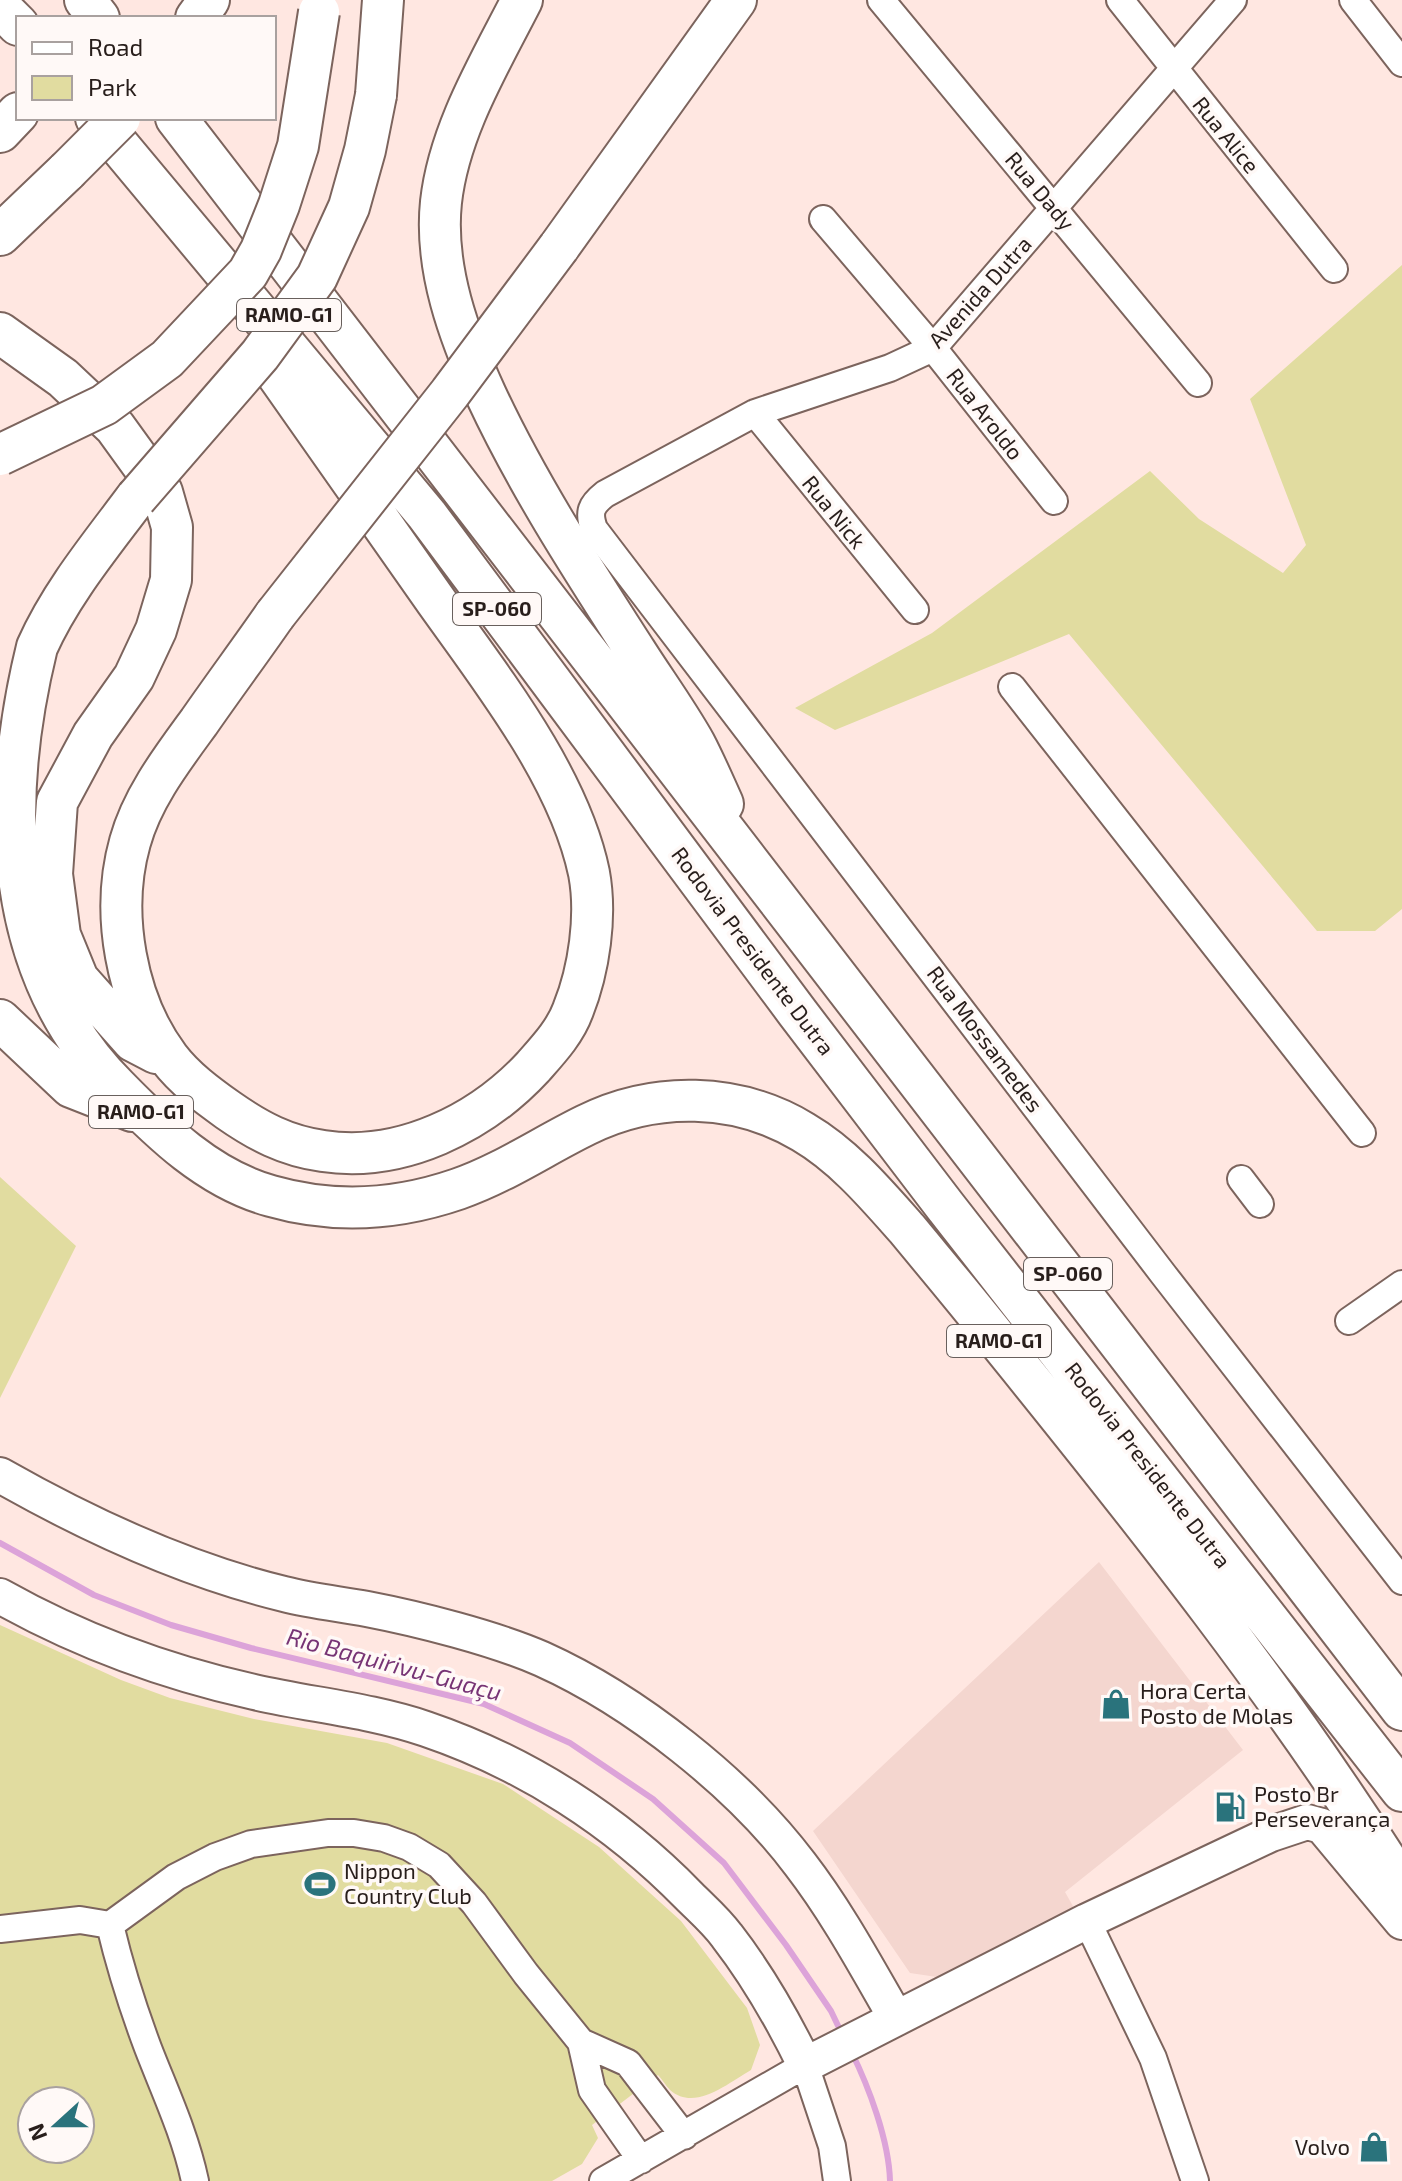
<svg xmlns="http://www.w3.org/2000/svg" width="1402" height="2181" viewBox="0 0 1402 2181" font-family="'Exo 2',sans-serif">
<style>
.built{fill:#f4d6cf}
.green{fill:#e1dca0;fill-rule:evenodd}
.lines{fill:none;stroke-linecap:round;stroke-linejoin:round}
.stream{stroke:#dca3d9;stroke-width:6}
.minor-casing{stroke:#7c645d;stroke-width:30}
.major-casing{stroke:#7c645d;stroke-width:38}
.highway-casing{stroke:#7c645d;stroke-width:44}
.minor{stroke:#fff;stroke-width:26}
.major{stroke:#fff;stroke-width:34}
.highway{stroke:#fff;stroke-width:40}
.highway-bridge-casing{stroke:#7c645d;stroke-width:44;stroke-linecap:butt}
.highway-bridge{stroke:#fff;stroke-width:40}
.labels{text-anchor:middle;stroke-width:7;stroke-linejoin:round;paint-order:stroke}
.shield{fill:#fff9f7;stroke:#68605d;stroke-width:2}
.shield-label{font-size:20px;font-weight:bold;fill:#281e1b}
.street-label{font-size:22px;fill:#281e1b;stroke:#fff9f7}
.poi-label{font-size:22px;fill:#281e1b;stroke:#fff9f7;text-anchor:start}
.water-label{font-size:24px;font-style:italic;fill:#773475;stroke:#fff9f7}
</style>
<rect width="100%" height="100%" fill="#ffe7e1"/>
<!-- built -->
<path class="built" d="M1099,1562L1243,1750L1065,1892L1074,1908L937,1977L910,1973L813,1831Z"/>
<!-- green -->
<path class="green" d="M1402,265V909L1375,931H1317L1069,634L835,730L795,708L932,633L1150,471L1199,519L1283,573L1306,545L1250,399Z
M0,1177L76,1246L0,1398Z
M0,1625L121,1680L170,1698L254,1719L387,1743L503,1784L599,1847L681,1921L747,2008L760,2045L751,2070C728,2083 695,2112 670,2090C666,2086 662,2079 658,2075L592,2125L598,2138L582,2164L552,2181H0ZM32,2101H80V2149H32Z"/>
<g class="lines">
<!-- stream -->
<path class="stream" d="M0,1543L94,1595L171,1625L251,1648L484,1704L570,1743L653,1799L724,1863L786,1945L831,2011L842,2034
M851,2051C869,2087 889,2141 890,2181"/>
<!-- minor casing -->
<g class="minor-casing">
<path id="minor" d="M881,0L1198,383
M1120,0L1334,269
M1233,0L933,348L890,368L755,413L605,494C591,505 588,512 594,529L1163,1274L1402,1581
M1353,0L1402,63
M823,219L933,348L1054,501
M755,413L915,610
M1012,687L1362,1133
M1241,1179L1260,1204
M1349,1321L1402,1284
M1087,1921L1153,2058L1195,2181
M110,1925C120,1967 133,2008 148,2048C165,2092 185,2134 195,2181
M0,1929L80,1920L110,1925L176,1877L215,1857L251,1844L328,1833H354L384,1838L409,1847L439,1865L474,1903L526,1974L581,2042L592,2090L641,2160
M581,2042L628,2063L684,2136
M603,2181L805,2065L832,2146L837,2181"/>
</g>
<!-- major casing -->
<g class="major-casing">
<path id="major" d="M0,1475C88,1525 185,1570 284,1594C311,1601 340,1604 367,1609C419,1619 494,1638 542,1659C635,1701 739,1783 800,1864C837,1912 866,1966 896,2018
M0,1596C80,1641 165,1672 254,1692C311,1705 370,1710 426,1729C526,1763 616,1821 689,1896C702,1909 716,1921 727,1936C758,1976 783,2020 805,2065L1087,1921L1271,1834L1307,1822L1322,1826L1402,1922"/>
</g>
<!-- highway casing -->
<g class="highway-casing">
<path id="highway" d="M85,0L99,18
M522,0C490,63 449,130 441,202C434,268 459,336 486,395C528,485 582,568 636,652C655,682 677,712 695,744C705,763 714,784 723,804
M0,7L18,25
M196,18L209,0
M376,95L383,0
M96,118L427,515L797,1012L945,1206L1402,1791
M176,118L1402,1710
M0,132L18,113
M0,235L67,171
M559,247L736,0
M0,333L63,378L115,427L162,492L172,527L171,580L156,630L134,677L93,735L57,802L52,874L60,935L78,979L133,1041L156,1053
M266,359C323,439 379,520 436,601C493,681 569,777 589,873C597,916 589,970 573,1010C565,1032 548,1050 533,1067C481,1123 401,1163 323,1151C286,1146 258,1131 228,1110C207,1095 185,1079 169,1058C126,1001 110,913 130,842C142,798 172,759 199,722C224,686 250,651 275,615
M136,498C101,545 61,593 37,647C0,798 0,970 117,1087C161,1132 209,1179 271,1196C334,1214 397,1210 458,1189C504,1173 543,1146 586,1125C654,1091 737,1092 803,1132C844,1156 876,1194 907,1229C940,1269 973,1308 1005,1349C1145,1522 1284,1697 1402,1885
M0,1020L71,1087L132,1111"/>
</g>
<!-- minor -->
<use href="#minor" class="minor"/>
<!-- major -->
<use href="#major" class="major"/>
<!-- highway -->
<use href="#highway" class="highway"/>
<!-- highway-bridge casing -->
<g class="highway-bridge-casing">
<path id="highway-bridge" d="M67,171L120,118
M0,455L104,405L167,359L248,273L261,250L279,205L298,146L319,12
M136,498L260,355L317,277L349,207L365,150L376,95
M275,615L450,393L559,247"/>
</g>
<!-- highway-bridge -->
<use href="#highway-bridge" class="highway-bridge"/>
</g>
<!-- icons -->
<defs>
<g id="shop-bare" transform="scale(2.4)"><path d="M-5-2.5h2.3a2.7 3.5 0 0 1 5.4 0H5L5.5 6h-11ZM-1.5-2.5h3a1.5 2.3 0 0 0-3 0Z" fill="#2a737c" stroke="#fff9f7" stroke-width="2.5" paint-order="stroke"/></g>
<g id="fuel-bare" transform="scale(2.4)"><path d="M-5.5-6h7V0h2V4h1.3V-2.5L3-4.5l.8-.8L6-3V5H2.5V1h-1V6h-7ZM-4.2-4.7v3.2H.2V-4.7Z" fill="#2a737c" stroke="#fff9f7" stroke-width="2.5" paint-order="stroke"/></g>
<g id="stadium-bare" transform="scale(2.4)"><path d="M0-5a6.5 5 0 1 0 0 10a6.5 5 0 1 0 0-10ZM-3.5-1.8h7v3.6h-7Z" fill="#2a737c" stroke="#fff9f7" stroke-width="2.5" paint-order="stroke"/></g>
</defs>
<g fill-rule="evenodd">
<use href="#shop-bare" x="1116" y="1704"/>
<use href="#fuel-bare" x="1230" y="1807"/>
<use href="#stadium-bare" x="320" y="1884"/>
<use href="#shop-bare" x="1374" y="2147"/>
</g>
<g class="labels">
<!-- shield labels -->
<g class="shield">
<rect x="237" y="299" width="104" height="32" rx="6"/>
<rect x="453" y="593" width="88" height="32" rx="6"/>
<rect x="89" y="1096" width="104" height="32" rx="6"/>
<rect x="1024" y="1258" width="88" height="32" rx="6"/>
<rect x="947" y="1325" width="104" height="32" rx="6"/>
</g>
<g class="shield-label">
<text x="289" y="322">RAMO-G1</text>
<text x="497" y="616">SP-060</text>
<text x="141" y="1119">RAMO-G1</text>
<text x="1068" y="1281">SP-060</text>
<text x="999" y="1348">RAMO-G1</text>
</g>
<!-- street labels -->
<g class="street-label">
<text transform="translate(1226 135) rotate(51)" y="8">Rua Alice</text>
<text transform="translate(1040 191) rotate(50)" y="8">Rua Dady</text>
<text transform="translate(980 292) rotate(-48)" y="8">Avenida Dutra</text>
<text transform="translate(985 414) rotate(52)" y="8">Rua Aroldo</text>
<text transform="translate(834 512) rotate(51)" y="8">Rua Nick</text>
<text transform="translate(753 951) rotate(53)" y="8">Rodovia Presidente Dutra</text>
<text transform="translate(985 1039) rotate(53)" y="8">Rua Mossamedes</text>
<text transform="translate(1148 1465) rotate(52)" y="8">Rodovia Presidente Dutra</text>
</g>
<!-- poi labels -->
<g class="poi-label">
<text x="1140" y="1699">Hora Certa<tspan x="1140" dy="25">Posto de Molas</tspan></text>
<text x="1254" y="1802">Posto Br<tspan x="1254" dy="25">Perseverança</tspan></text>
<text x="344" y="1879">Nippon<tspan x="344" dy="25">Country Club</tspan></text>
<text x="1350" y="2155" text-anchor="end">Volvo</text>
</g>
<!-- water labels -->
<g class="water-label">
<text transform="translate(394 1665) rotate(15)" y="8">Rio Baquirivu-Guaçu</text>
</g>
</g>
<!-- legend -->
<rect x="16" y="16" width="260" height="104" fill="#fff9f7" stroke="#a9a19f" stroke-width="2"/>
<rect x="32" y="42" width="40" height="12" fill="#ffffff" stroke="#a9a19f" stroke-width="2"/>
<text x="88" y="56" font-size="24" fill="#281e1b">Road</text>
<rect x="32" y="76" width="40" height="24" fill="#e1dca0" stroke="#a9a19f" stroke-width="2"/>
<text x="88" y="96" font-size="24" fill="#281e1b">Park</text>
<!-- north arrow -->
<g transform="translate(56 2125) rotate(249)"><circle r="38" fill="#fff9f7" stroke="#a9a19f" stroke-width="2"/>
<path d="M0-6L14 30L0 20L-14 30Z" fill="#2a737c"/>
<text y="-12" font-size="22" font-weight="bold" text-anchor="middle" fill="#281e1b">N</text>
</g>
</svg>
